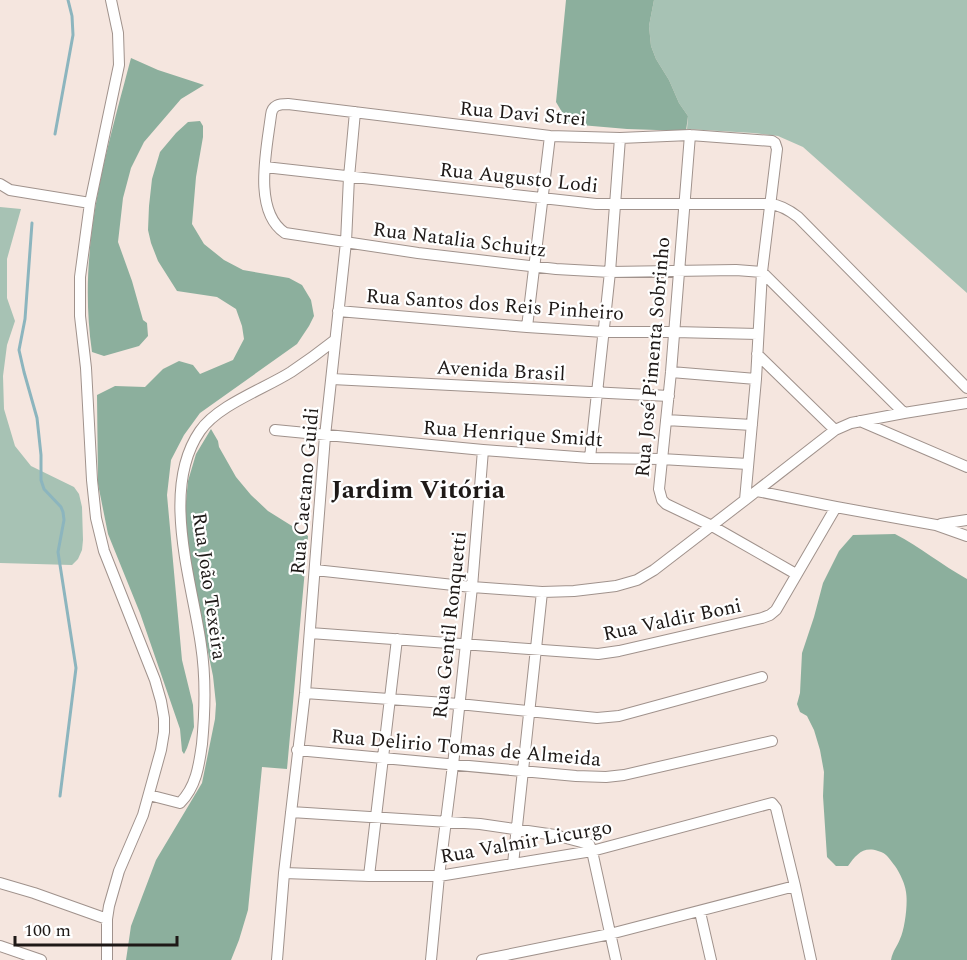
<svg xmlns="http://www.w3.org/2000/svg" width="967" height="960" viewBox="0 0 967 960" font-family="Spectral,serif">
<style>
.green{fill:#a7c2b4}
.forest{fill:#8caf9d}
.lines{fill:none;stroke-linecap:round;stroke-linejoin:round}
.stream{stroke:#8cb5be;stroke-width:3}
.minor-casing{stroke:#a0928c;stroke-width:12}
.minor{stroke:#fff;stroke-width:10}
.labels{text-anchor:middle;stroke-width:4.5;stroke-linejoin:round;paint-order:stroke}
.street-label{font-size:20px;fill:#1e1917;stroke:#fff}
.district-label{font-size:26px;font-weight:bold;fill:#1e1917;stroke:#fff}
</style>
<rect width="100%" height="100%" fill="#f5e6df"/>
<!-- green -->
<path class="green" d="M654,0H967V293L803,147L778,136L753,133L687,129L688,116L679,103L669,80L656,59L651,46L649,26Z
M0,207L21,209L7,259V298L15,321L7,345L3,376L4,409L15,446L31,466L74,487L79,494L82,507L83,540L82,550L78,559L72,565L0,563Z"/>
<!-- forest -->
<path class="forest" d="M566,0H654L649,26L651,46L656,59L669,80L679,103L688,116L686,131L627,129L569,124L556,102Z
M131,58L158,70L204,85L181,99L144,142L131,168L123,198L118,242L132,281L143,320L147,323L148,336L139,346L104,356L92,352C77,248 105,157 131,58Z
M200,121L203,126V137L196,177L192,224L204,244L224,260L243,270L289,278L302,285L311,300L314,316L309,326L297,344L200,413L184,435L171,460L167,495L182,660L193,705L194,727L187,748L184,754L182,751L180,729L140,613L108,534L98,484L97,395L115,386L145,387L163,369L179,361L193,365L200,374L233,360L244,339L242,326L236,309L217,297L177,291L158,261L151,243L148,230L149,206L152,179L160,152L176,133L188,122Z
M211,429L218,441L219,447L236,477L251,495L268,511L308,536L287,769L262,767L248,910L239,940L231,960H126L131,926L156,860L202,783L215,719L216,704L213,676L192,575L184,522L188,481L196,454Z
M895,534C920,547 942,565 967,579V960H891C893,950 897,947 900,939C905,928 908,903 906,892C905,884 900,873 895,866C890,860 887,853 878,851C863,846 856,855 848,866H836L827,857L823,796L824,772L820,750L814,730L807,716L800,712L797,704L800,693L802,653L814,617L823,583L839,551L853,535Z"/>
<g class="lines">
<!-- stream -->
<path class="stream" d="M55,134L73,35L72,16L68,0
M32,223L25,319L19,350L24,372L37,418L41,455V480L44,489L61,507L63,512L64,520L58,552L76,668L60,796"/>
<!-- minor casing -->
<g class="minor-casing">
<path id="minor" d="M690,135L671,372L659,489L662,500L666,504L712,526L796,574
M265,167L596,204H770C781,205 789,210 798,217L967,388
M0,184L10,190L90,203
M338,311L527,327L604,332H674L758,334
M527,327L550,136
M757,354L835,430
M671,372L756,379
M332,379L669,396
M666,420L752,425
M860,421L967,467
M275,430L483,450L590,458L661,459L748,464
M590,458L610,272L620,138
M757,491L836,507L936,525L967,536
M745,500L835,430L851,423L904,413L967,403
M941,524L967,520
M315,570L472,587L542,592L574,591L616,586L637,580L654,570L745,500L756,379L762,272L777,149L775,143L772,141L690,135L620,138L550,136L288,104C279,104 272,105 271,115C267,148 252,211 285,233L418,253L556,269L610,272L736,270L762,272L904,413
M310,633L598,654L619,651L762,618L770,615L776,610L836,507
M305,693L459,704L597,718L619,716L762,677
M297,750L576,776L606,777L624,775L772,741
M149,795L180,803C196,787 199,766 202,744C205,712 206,677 201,645C192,581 160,489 200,431C218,405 264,389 291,372C306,362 321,351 335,340
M291,812L480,824L555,835L585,843L589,844L592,851L616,960
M513,864L542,592
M284,873L369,876H439L592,851L772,803L776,808L795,886L811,960
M369,876L397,639
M0,883L34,893L107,919
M700,912L711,960
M0,946L41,960
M107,960V919L109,906L119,871L143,815L161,750L164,732V718L161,701L155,680L104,551L96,518L92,480L86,368L80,316V277L90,203L119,65L118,33L111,0
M277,960L284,873L305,693L325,436L346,242L349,177L355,112
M431,960L439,876L453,765L472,587L483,450
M482,960L610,934L795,886"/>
</g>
<!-- minor -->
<use href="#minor" class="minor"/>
</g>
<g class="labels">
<!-- street labels -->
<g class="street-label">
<text transform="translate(523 113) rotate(5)" y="7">Rua Davi Strei</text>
<text transform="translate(519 177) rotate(6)" y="7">Rua Augusto Lodi</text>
<text transform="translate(460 239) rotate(7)" y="7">Rua Natalia Schuitz</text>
<text transform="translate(495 304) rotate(4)" y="7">Rua Santos dos Reis Pinheiro</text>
<text transform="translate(652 357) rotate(-85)" y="7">Rua José Pimenta Sobrinho</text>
<text transform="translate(501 370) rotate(3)" y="7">Avenida Brasil</text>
<text transform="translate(513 433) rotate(4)" y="7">Rua Henrique Smidt</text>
<text transform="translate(304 491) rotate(-85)" y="7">Rua Caetano Guidi</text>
<text transform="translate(210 586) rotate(82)" y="7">Rua João Texeira</text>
<text transform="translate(672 619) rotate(-12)" y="7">Rua Valdir Boni</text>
<text transform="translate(449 625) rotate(-84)" y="7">Rua Gentil Ronquetti</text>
<text transform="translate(466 747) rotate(5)" y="7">Rua Delirio Tomas de Almeida</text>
<text transform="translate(526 841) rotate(-10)" y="7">Rua Valmir Licurgo</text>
</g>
<!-- district labels -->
<g class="district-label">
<text x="418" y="498">Jardim Vitória</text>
</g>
</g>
<!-- scale -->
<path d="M15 936v9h162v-9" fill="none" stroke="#1e1917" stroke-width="3"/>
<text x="24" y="936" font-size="18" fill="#1e1917" stroke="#ffffff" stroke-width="4.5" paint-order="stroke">100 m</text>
</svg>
